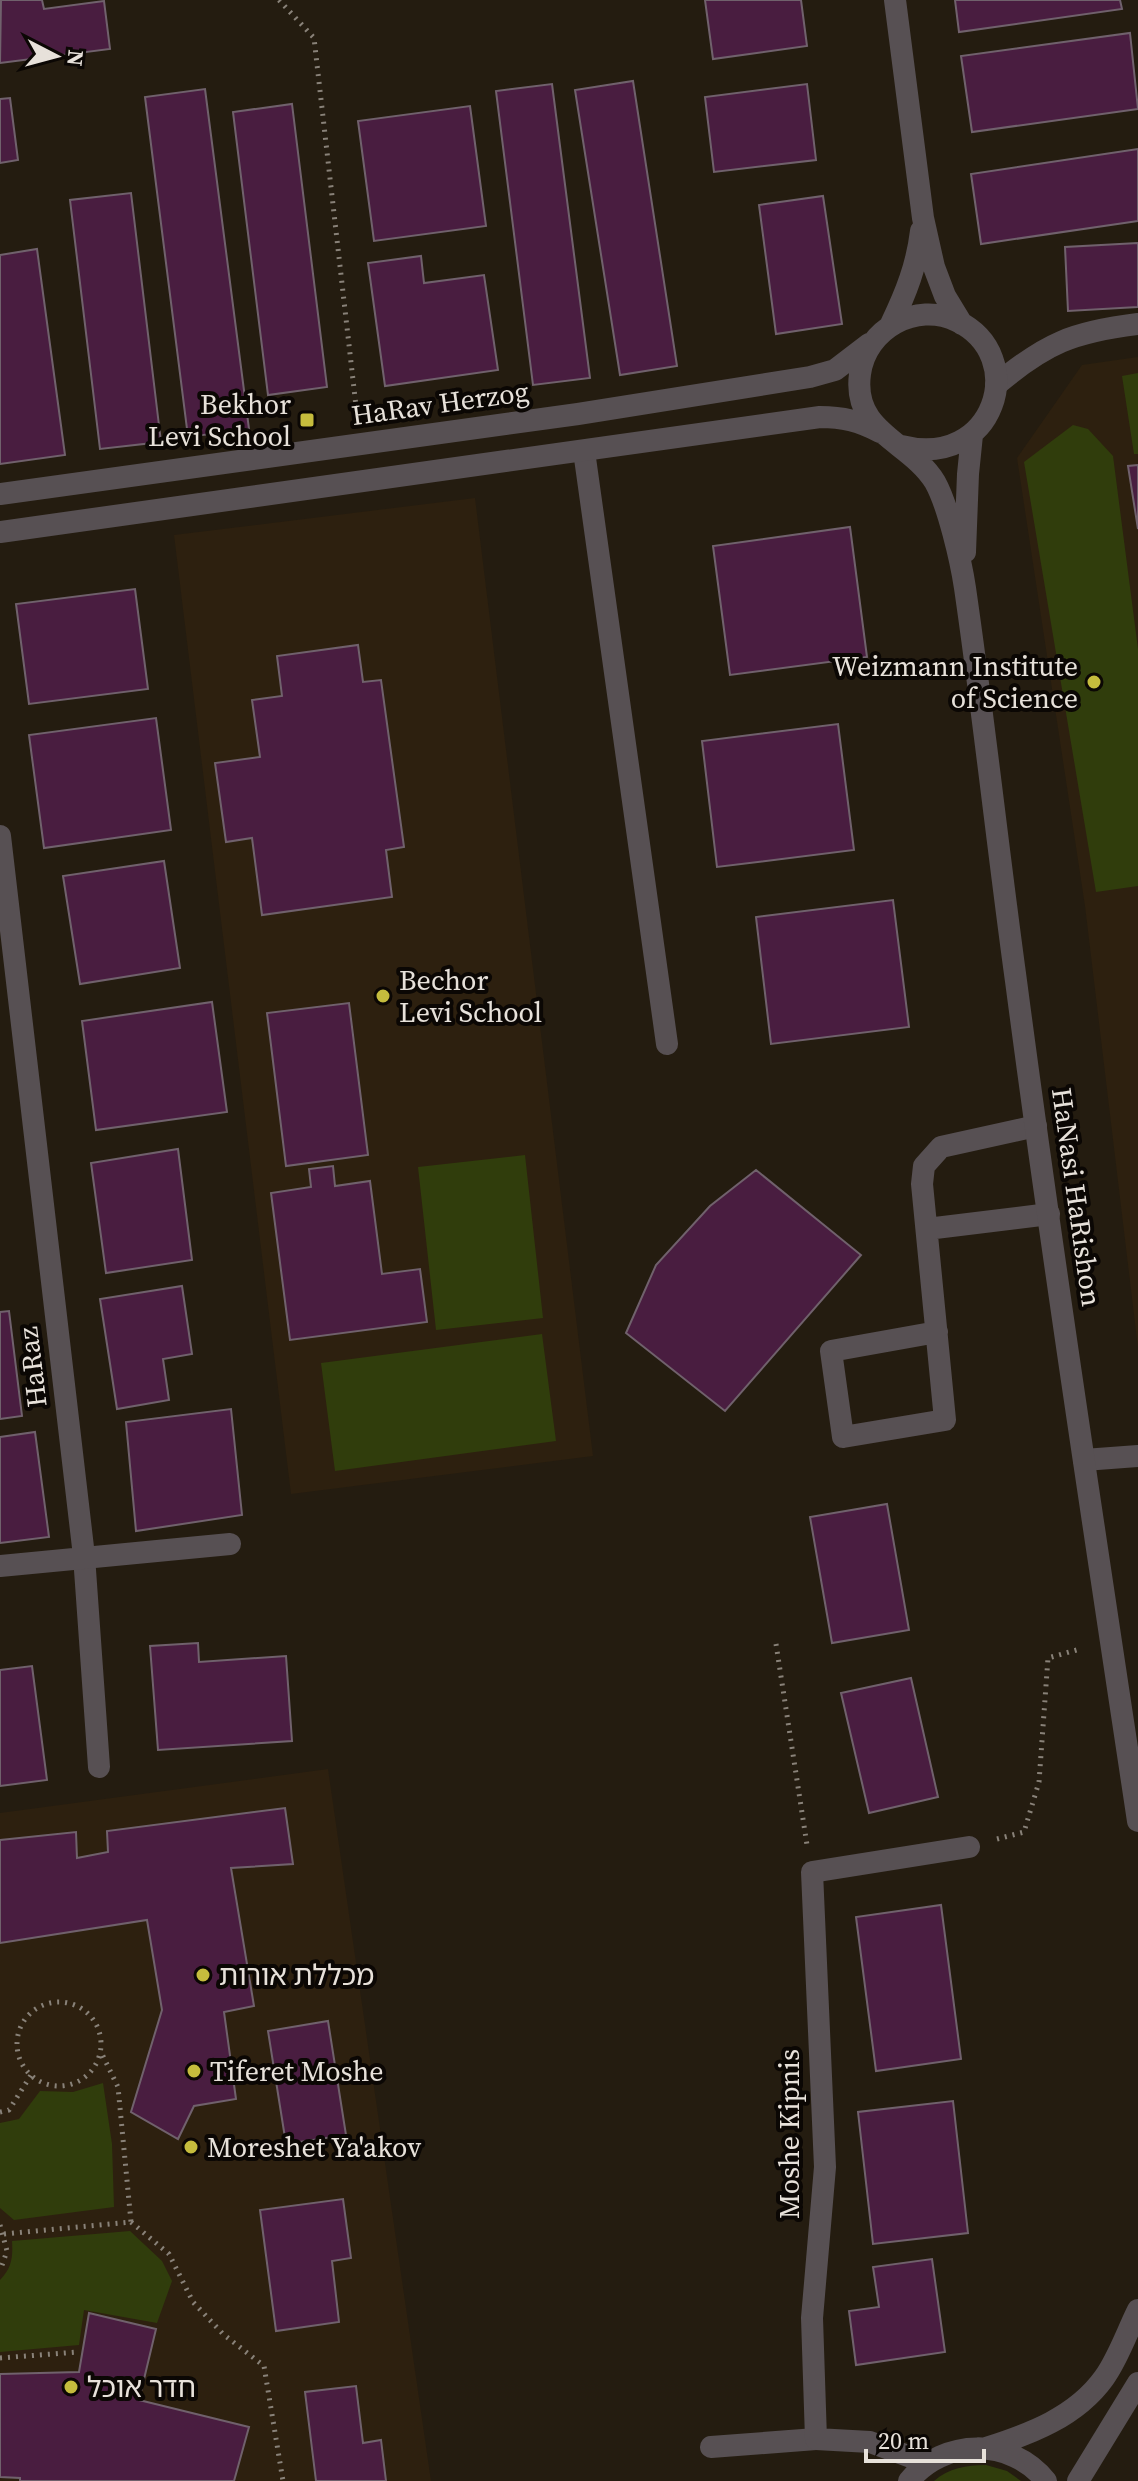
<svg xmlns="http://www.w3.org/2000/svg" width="1138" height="2481" viewBox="0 0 1138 2481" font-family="'Source Serif 4','Noto Sans Hebrew',serif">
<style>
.built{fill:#2d200f}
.green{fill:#303d0c}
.building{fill:#491d40;stroke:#70616c;stroke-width:2}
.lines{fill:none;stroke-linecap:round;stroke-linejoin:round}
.path{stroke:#898279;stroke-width:5;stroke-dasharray:2 6;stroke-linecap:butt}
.service{stroke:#575053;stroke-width:22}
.minor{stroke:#575053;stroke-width:22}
.tertiary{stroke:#575053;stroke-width:22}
.poi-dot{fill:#c5bc3d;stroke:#0b0704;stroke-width:3}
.labels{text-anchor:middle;stroke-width:8;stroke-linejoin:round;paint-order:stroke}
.street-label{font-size:28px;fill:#e7e1da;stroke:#0b0704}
.poi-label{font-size:28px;fill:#e7e1da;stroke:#0b0704;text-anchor:start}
</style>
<rect width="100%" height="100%" fill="#241c10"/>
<!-- built -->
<path class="built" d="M1138,357V1348L1085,906L1017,458L1082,365Z
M475,498L593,1456L291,1494L174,535Z
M328,1769L431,2481H0V1813Z"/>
<!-- green -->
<path class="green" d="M1138,373V454H1134L1122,376Z
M1073,425L1088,429L1113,456L1138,649V886L1096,892L1024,462Z
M525,1155L543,1318L436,1330L418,1167Z
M542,1334L556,1441L335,1471L321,1363Z
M103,2083L112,2144L114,2207L14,2220L0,2208V2123L19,2119L40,2091L73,2092Z
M130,2231L162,2261L172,2281L157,2323L84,2310L79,2345L0,2352V2280C12,2268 13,2257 12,2241Z
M986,2465L1007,2471L1021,2481H934C949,2468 966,2465 986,2465Z"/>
<!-- building -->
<path class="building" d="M1,0H42L44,9L104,1L110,49L0,63Z
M705,0H801L807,46L713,59Z
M955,0H1120L1122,9L959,32Z
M1130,33L1138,109L972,132L961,56Z
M633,81L677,366L620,375L575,90Z
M552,84L590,378L533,385L496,91Z
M807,84L816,160L714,172L705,97Z
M205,89L249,429L188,437L145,97Z
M10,98L18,160L0,163V99Z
M292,104L327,387L268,395L233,112Z
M470,106L486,226L374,241L358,121Z
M1138,149V221L981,244L971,174Z
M131,193L161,442L100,449L70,200Z
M823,196L842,324L776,334L759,205Z
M1138,243V307L1068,311L1065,247Z
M37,249L65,455L0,464V255Z
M421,256L424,283L484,275L498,370L385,386L368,263Z
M1138,465V529L1128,466Z
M850,527L867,657L730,675L713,546Z
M135,589L148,689L29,704L16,604Z
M358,645L363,682L381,680L404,847L386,850L392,897L262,915L252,838L226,842L215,763L260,757L252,700L282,696L277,656Z
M156,718L171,830L44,848L29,735Z
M838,724L854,850L717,867L702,741Z
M164,861L180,968L80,984L63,876Z
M893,900L909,1027L771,1044L756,917Z
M212,1002L227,1112L96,1130L82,1021Z
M349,1003L368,1155L286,1166L267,1013Z
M178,1149L192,1260L106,1273L91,1163Z
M333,1166L335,1186L370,1181L382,1274L420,1269L427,1322L290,1340L271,1193L311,1187L309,1169Z
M756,1170L861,1255L725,1411L626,1333L656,1265L710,1206Z
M182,1286L192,1354L163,1359L169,1400L117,1409L100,1299Z
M9,1311L22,1416L0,1419V1312Z
M231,1409L242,1515L136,1531L126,1422Z
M35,1432L49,1537L0,1543V1437Z
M887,1504L909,1630L832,1643L810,1517Z
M198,1643L199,1662L286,1656L292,1741L158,1750L150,1646Z
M32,1666L47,1780L0,1786V1670Z
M911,1678L938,1797L869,1813L841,1693Z
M285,1808L293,1864L231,1868L254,2006L224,2012L236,2099L194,2106L178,2139L131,2112L162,2010L147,1920L0,1943V1840L76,1832L77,1858L108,1852L107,1831Z
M941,1905L961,2059L876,2071L856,1917Z
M328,2021L346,2135L286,2144L268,2031Z
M953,2101L968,2233L873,2244L858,2112Z
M343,2199L351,2258L332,2261L339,2322L276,2331L260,2210Z
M932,2259L945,2352L856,2365L849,2311L879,2307L873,2267Z
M89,2313L156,2329L139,2400L249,2427L234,2481H20V2478L0,2477V2374L79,2372Z
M356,2386L363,2443L381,2440L386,2481H316L305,2392Z"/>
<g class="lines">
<!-- path -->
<path class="path" d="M279,0L314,38L357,415
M776,1644L807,1845
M997,1839L1024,1832L1039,1782L1048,1658L1080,1649
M17 2044a42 42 0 1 1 84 0a42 42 0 1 1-84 0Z
M0,2112L9,2110L31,2075
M131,2222L169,2254L193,2302L223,2334L264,2366L283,2481
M0,2225L7,2251L0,2271
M4,2234L131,2222L118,2087L101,2052
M0,2358L78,2352"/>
<!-- service -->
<path class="service" d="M927,1229L1049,1214
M937,1332L831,1351L843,1437L945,1420L922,1184L924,1166L941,1147L1036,1126
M84,1556L99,1767
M711,2447L816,2439"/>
<!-- minor -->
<path class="minor" d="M996,385C1046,343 1073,332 1138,324
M584,451L667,1044
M0,836L84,1556
M1084,1460L1138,1456
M0,1566L230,1544
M927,2463L870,2442L816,2439L812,2318L825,2167L812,1872L969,1847"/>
<!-- tertiary -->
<path class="tertiary" d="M895,0L923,218L934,267L945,296L962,324
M891,324C906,293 917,265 921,231
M901,446C995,470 1030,356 957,321C916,301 866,329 860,374C852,433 910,441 935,482C948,505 961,561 965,588C984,719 998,850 1016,981C1053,1262 1096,1542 1138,1821
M0,494L578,414L810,377L835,370L869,344
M0,532L820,417C843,417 859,421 880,432
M965,552L968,474L972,435
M986,2448C1030,2434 1076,2417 1104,2378C1118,2359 1127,2332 1138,2310
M909,2481C943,2438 1011,2437 1046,2481
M1078,2481L1138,2383"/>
</g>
<!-- markers -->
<g class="poi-dot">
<rect x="299" y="412" width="16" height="16" rx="4"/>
<circle cx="1094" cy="682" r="8"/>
<circle cx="383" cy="996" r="8"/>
<circle cx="203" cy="1975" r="8"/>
<circle cx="194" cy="2071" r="8"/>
<circle cx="191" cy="2147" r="8"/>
<circle cx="71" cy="2387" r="8"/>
</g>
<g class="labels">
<!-- street labels -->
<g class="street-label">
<text transform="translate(440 403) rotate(-8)" y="10">HaRav Herzog</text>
<text transform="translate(1077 1197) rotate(82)" y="10">HaNasi HaRishon</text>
<text transform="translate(32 1367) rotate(-97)" y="10">HaRaz</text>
<text transform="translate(789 2134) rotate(-90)" y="10">Moshe Kipnis</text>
</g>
<!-- poi labels -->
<g class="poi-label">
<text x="291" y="414" text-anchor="end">Bekhor<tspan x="291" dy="32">Levi School</tspan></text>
<text x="1078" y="676" text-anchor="end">Weizmann Institute<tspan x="1078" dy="32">of Science</tspan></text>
<text x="399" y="990">Bechor<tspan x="399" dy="32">Levi School</tspan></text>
<text x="219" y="1985">מכללת אורות</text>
<text x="210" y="2081">Tiferet Moshe</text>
<text x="207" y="2157">Moreshet Ya'akov</text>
<text x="87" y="2397">חדר אוכל</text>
</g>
</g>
<!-- north arrow -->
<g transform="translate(56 56) rotate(96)" stroke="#0b0704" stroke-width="6" paint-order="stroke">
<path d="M0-6L14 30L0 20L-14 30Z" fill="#e7e1da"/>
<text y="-12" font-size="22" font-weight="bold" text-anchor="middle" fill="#e7e1da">N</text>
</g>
<!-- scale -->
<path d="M866 2449v12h118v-12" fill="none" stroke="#e7e1da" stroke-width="4"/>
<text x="878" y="2449" font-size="24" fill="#e7e1da" stroke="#0b0704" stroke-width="6" paint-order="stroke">20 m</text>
</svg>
